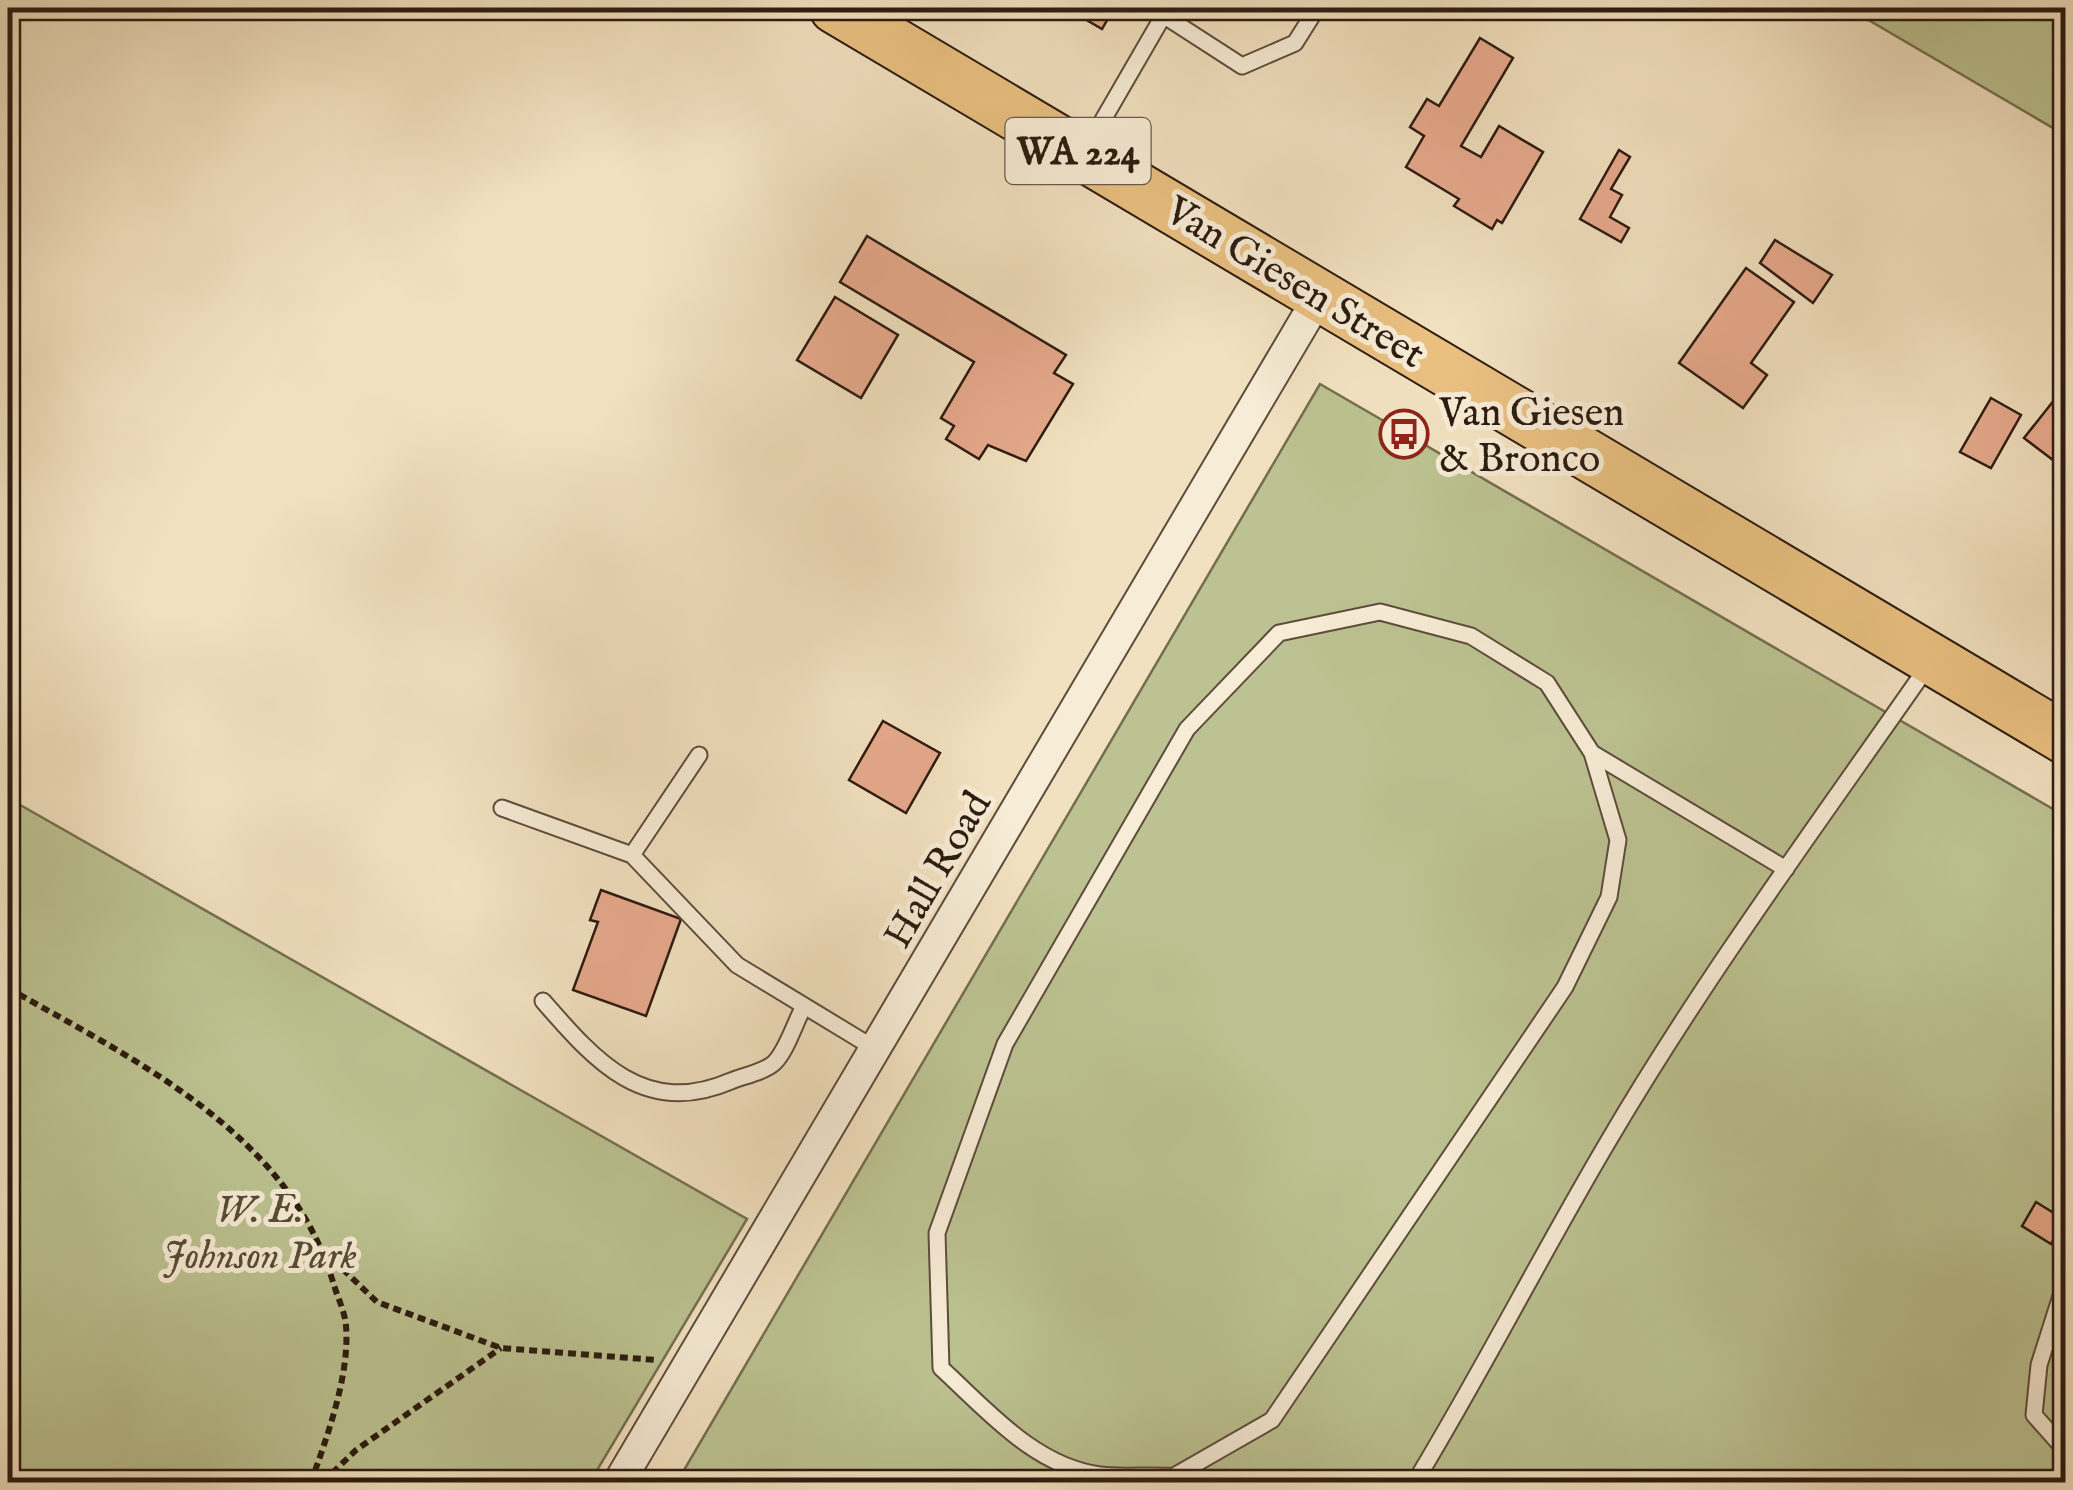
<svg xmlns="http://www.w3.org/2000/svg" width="2073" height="1490" viewBox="0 0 2073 1490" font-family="'IM FELL English',serif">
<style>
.green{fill:#bcc291;stroke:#746e50;stroke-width:2.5}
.building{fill:#e7aa8d;stroke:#2c1b10;stroke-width:2.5}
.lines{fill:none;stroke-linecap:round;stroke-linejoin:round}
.lane-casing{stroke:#5e4c3c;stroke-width:19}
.street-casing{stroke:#5e4c3c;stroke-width:34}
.primary-casing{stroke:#2c1b10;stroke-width:54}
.path{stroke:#2c1b10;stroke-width:6;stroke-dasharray:8 5;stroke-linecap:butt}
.lane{stroke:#f7ecd6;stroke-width:15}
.street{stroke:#f7ecd6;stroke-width:30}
.primary{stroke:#e9c080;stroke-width:50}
.labels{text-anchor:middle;stroke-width:10;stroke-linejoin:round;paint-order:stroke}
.shield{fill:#f7ecd6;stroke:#695a4b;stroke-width:2.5}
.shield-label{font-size:38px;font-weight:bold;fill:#2c1b10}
.street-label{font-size:40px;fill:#2c1b10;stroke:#f7ecd6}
.poi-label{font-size:40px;fill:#2c1b10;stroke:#f7ecd6;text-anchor:start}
.park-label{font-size:40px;font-style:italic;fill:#574d37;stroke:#f7ecd6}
</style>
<rect width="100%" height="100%" fill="#f2e1c0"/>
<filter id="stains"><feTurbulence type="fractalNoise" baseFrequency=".002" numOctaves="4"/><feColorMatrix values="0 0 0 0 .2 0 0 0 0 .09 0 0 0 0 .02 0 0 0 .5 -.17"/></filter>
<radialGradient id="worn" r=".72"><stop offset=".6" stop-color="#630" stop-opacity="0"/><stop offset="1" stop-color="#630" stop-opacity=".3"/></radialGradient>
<!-- green -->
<path class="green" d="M1848,8H2065V135Z
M1320,384L2065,816V1482H677Z
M8,798L747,1219L590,1482H8Z"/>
<!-- building -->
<path class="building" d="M1066,8H1114L1102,29Z
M1480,38L1513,58L1461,146L1481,157L1499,126L1543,152L1502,223L1497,220L1492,229L1454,206L1459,199L1406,167L1424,136L1410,127L1427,99L1439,106Z
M1619,150L1630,157L1611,189L1622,195L1610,217L1629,228L1621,242L1580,219Z
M867,236L1066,355L1054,373L1073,384L1026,461L988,445L979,459L946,439L954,426L941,418L974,362L840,282Z
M1775,240L1832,275L1813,303L1760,263Z
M1746,268L1794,302L1751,363L1767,375L1743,408L1679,363Z
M835,297L898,335L861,398L797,360Z
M2066,385V470L2024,438Z
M1991,398L2021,415L1991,468L1960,452Z
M883,721L940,753L906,813L849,780Z
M601,890L681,919L646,1016L573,990L598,922L590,920Z
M2036,1202L2065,1220L2051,1244L2022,1226Z"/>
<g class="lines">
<!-- lane casing -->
<g class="lane-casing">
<path id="lane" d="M1163,15L1242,66L1295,43L1317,8
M1085,151L1166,11
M1592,753L1786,869
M502,808L632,855L737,965L877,1050
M632,855L699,755
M543,1001C596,1062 645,1118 731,1081C743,1076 764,1072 774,1063C786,1052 795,1023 803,1008
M2066,1280L2039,1365L2034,1415L2066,1451
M1176,1475L1272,1420L1565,987L1609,897L1618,840L1592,753L1547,683L1471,636L1380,612L1279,633L1187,729L1005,1044L937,1233L941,1368C987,1410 1034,1466 1100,1475C1134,1479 1165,1471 1199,1482
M1415,1482C1483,1370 1542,1253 1609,1140C1704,978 1822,818 1930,663"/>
</g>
<!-- street casing -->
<g class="street-casing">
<path id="street" d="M619,1482L1320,295"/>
</g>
<!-- primary casing -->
<g class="primary-casing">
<path id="primary" d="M835,8L2066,739"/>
</g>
<!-- path -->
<path class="path" d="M8,988C134,1060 288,1132 333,1282C337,1296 345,1312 346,1326C350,1375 327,1437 311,1482
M324,1251L377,1302L501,1348L657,1360
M323,1482L356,1450L501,1348"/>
<!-- lane -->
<use href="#lane" class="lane"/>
<!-- street -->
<use href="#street" class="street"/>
<!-- primary -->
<use href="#primary" class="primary"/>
</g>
<!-- icons -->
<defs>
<g id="bus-ring" transform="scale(2.5)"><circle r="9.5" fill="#f7ecd6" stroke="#8f2418" stroke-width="1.5"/><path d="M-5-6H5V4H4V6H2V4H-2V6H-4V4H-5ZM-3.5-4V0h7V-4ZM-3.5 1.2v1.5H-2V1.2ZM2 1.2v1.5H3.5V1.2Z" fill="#8f2418"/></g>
</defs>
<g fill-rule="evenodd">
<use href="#bus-ring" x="1404" y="434"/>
</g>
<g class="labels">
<!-- shield labels -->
<rect class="shield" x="1005.5" y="118" width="145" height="66" rx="8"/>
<g class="shield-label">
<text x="1078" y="164">WA 224</text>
</g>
<!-- street labels -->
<g class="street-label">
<text transform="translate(1296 281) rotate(31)" y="14">Van Giesen Street</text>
<text transform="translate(936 869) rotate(-60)" y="14">Hall Road</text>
</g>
<!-- poi labels -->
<g class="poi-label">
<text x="1439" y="425">Van Giesen<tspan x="1439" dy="46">&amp; Bronco</tspan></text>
</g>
<!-- park labels -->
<g class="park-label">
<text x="260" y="1222">W. E.<tspan x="260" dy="46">Johnson Park</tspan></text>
</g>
</g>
<!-- margin -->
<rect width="2073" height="1490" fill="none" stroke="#f2e1c0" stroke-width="40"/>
<rect x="10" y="10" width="2053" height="1470" fill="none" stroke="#2c1b10" stroke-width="5"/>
<rect x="20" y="20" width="2033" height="1450" fill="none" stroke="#2c1b10" stroke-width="2.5"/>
<rect width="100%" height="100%" filter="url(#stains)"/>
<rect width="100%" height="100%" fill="url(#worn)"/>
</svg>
